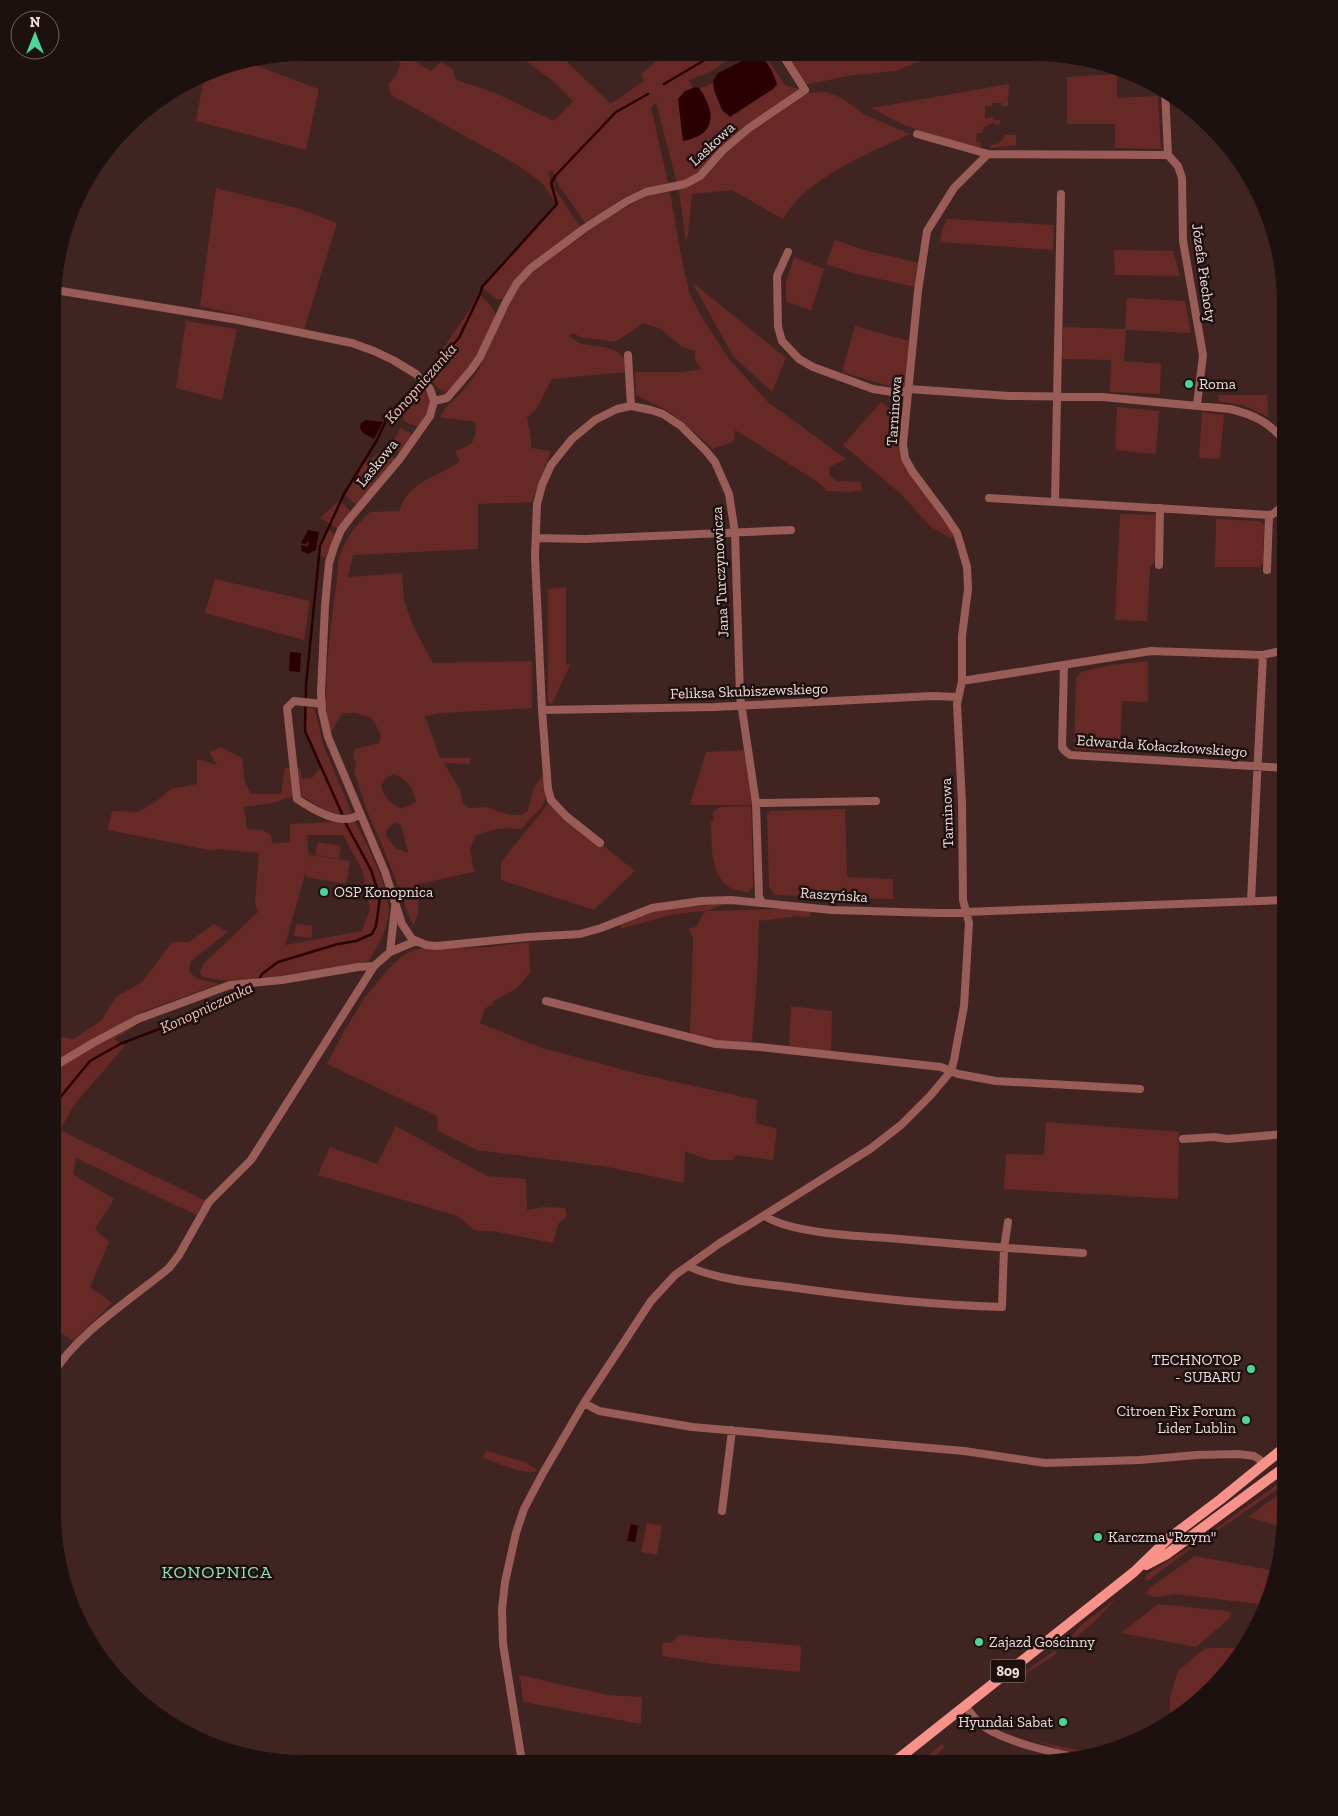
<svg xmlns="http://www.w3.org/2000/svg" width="1338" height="1816" viewBox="0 0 1338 1816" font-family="'Zilla Slab',serif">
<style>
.green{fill:#672926;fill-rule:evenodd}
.water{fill:#2a0002}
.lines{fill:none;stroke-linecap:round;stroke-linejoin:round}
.stream{stroke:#2a0002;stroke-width:2.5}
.minor{stroke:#995c57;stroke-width:8}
.major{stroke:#f7928a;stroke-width:10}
.poi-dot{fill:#4cd49b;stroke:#1d1110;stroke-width:2}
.labels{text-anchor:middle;stroke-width:5;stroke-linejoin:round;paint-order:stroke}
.shield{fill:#1d1110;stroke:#b09f9d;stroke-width:1}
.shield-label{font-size:14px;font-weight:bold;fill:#efdcda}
.street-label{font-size:15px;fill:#efdcda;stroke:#1d1110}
.poi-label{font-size:15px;fill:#efdcda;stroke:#1d1110;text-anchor:start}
.water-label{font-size:16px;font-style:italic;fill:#f1bdb8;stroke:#1d1110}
.quarter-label{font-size:18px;letter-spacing:1px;fill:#8de0b7;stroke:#1d1110}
</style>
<rect width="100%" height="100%" fill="#3f2422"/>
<!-- green -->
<path class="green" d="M380,53H400L431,71L441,62L452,68L456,80L493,92L554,121L573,101L552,80L526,61L530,53H555L564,59L611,104L644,81L641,74L657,61L655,54H735L714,70L689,80L694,91L726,77L748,63L765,56L786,86L805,90L801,93L826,92L842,98L865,115L910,134C869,153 806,178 783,219L732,190L692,194L688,235L686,241L679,191L656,103L651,107L668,183L640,190L623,198L586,224L559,186L552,170L548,173L551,183L580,227L529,265L513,282L503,299H497L482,287L557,204L541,182L519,166L391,95L389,84L397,74L401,63Z
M793,54H946L917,62L895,71L854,75L804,85L791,62Z
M247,62L319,89L306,150L196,121L204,77L223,66Z
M1117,74V98L1158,96L1161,149L1115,148V124H1067V77Z
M1009,84L1008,106H1002V103H992V106H985V119L993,117V120H1000L999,126L992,123L984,127L982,133H977L976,142L981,143L982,148L922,132L902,124L871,108Z
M1005,135H1016V145L990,148L992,145C998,144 1003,142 1005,135Z
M216,188L297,208L337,223L304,330L200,306Z
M667,192L670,193L683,266L690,295L703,319L729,359L768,402L846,459L829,467L830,476L836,481L861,482L862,490L849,492L827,491L821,484L735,430L734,441L713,449L693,431L668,411L636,395L635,372H682L702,369L695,361V351L682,347L661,329L643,323L616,342L580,337L573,333L569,336L581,344L605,347L616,351L624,358L627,372L552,379L536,410L527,417L531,439V448L551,451L532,502L478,504V549L353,555L348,577L402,573L404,600L414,628L433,663L532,661V708L442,713L425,716L440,758H470V764L444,763L460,790L463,804L469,808L487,807L509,815H522L528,810L534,787L544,774L547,796L541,808L521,829C505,827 491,829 475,836L470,849L474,872L419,884L418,914L413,926L384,850L367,811L354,771L356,765L353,757L355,749L379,743L381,735L372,718L356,713H342L332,731C317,714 334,605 337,578C338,572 337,565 339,559C344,540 356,525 370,512L399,511C410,479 436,479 460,461L455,451C473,444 477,442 475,422L440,417L447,406L461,393L477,373L513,297L522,284L535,270L554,255L614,213L647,196ZM394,774C408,781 413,786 416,802L402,809C390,803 385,799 381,786L387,777ZM395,822L401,825L408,853L396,848L386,837L387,830Z
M947,219L1054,225L1053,250L940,242L942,230Z
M835,240L864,250L919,263L916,287L857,274L826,264Z
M1114,250L1173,251L1180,276L1115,275Z
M794,257L824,269L811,311L786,301V282Z
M692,282L786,358L772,392L733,356Z
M480,294C487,305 497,306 495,320C481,345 469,376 445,392L438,388L426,374Z
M1127,298L1185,301L1191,333L1126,330L1124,361L1161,364L1160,394L1110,392L1111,360L1062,359L1063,327L1125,329Z
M186,321L237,329L222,400L176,388Z
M855,326L909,341L905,388L892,387L842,372Z
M419,384C422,388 428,393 429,397C433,407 423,419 418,427L403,421L404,418L401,414Z
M1218,395H1267L1268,417L1243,405L1219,401Z
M881,402L904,419L902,458L955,536L951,538L931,527L902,495L843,445Z
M1117,407L1159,411L1156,454L1115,450Z
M1202,412L1224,415L1220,459L1199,458Z
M400,428L414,435L399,453L391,447Z
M383,450L396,459L356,505L344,494L363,464Z
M340,500L350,511L338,529L320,518Z
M1120,514L1157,515L1155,562L1150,567L1147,621L1115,620Z
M1216,519L1260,521L1264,525L1263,563L1259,567H1215Z
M327,529L335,534L326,558L318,555L320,546Z
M215,579L310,601L304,640L205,613Z
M566,587V664L570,665L552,704L548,702V589Z
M1148,661V702L1122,701L1120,752L1074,749L1076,678L1081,672L1111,665Z
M306,707L315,709L323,745L352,813C333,819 316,804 299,794L272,803L244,807L247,829L265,831L271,835L272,844L290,842V824L355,821C366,844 394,893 388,919C385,934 377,947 369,961L265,978L226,981L202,977L200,972L203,964L258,912L255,903L259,853L218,849L209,850L108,830L112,811L138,812L154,803L171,789L197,784V759L217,765L209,752L221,747L242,758L245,782L251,794H281L285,768H300L302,779L312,778L321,767L305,731ZM307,835H343L362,870L370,909L362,931L285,945L306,871V877L346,884L350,861L310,855L309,857Z
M744,750L753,805H690L706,752Z
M551,800L566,816L635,871L594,910L501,880V862Z
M751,806L753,873V887L748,893C742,891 734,890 729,887C709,873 712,842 711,821H714L713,812L721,807Z
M845,809L847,877L893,879V899L809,897L808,893H801L797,896L775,895L769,887L767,816L771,811Z
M318,842L341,846L339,859L315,855Z
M725,904L707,911L783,909L811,912L810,917L798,916L759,921L757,977L752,1043H727L690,1034L693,939L689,929L697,926L705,911L674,914L620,929L622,923L658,909Z
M214,924L228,932L191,961L189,971L196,978L219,984L142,1012L134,1027L114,1039L125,1046L74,1105L60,1130L206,1201L196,1215L76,1158L73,1174L114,1199L95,1229L109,1242L90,1287L112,1303L73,1341L53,1327V1038L60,1037L73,1039L101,1021L116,997L142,982L172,942H189Z
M296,924L313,926L311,938L294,936Z
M529,942L530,973L516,989L494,1001L493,1005L485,1008L480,1023L539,1047L635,1073L757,1100L756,1123L777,1129L773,1160L736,1155L733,1160H709L685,1151L684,1183L608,1167L477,1150L438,1131L437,1116L327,1064L344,1031L365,997L391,966L401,957L415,949L490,947Z
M791,1006L832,1011L831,1051L789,1046Z
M1046,1122L1179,1132L1178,1199L1004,1189L1006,1154L1044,1155Z
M396,1126L487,1176L526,1179L527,1210L544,1207L565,1208L567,1216L558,1224L553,1243L498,1232L474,1230L458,1216L318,1175L330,1147L377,1164Z
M487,1451L525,1462L538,1471C524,1476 496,1462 482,1457Z
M1285,1479V1484L1182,1555L1149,1580H1145L1146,1575L1193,1545Z
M1285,1490V1528L1248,1517Z
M647,1523L662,1526L657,1555L641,1552Z
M1195,1556L1276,1571L1272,1592L1258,1604L1175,1594L1157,1597L1148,1595L1147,1592L1149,1588Z
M1117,1598L1092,1624L1071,1641L1069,1639L1080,1626Z
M1158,1604L1227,1611L1231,1613V1617L1196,1647L1121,1633Z
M679,1635L801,1646L800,1672L714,1664L662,1656L663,1642L671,1643Z
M1210,1648H1245L1200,1701L1170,1721V1697L1178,1671L1204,1649Z
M1055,1650L1057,1653C1043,1664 1026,1672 1012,1683V1681Z
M520,1675L607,1695L642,1697L641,1724L523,1702Z
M1032,1739L1048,1744L1084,1751L1083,1754L1057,1749Z
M942,1744L945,1747L926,1763H904L914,1756L925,1758Z
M1032,1755L1039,1756L1043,1762L1027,1763Z"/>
<!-- water -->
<path class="water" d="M754,55C766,55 775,75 777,85L773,89L730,117L722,110L714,90L713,81L718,73Z
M696,87L699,88C716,112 717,135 683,141L678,99L685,91Z
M366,420L383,422L374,439L363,433L360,428L361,423Z
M308,530L319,532L316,550L308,554L302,551L301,545L308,547L309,541L305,544L301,543Z
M290,652L301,653L300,672L289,671Z
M631,1524L638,1526L635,1542L627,1541Z"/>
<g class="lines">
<!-- stream -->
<path class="stream" d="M664,84L715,54
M343,816L305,731L306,685L320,546L344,494L377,440L389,414L459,338L480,294L482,287L557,204L551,183L556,175L616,112L648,94
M259,980L262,974L278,962L338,944L356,941L372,934L376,926L380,898L371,870L345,822
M53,1106L90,1061L120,1044L193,1016L254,986"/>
<!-- minor -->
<path class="minor" d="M1165,90L1168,155L1178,166L1182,178L1183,241L1203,355L1197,405
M917,134L988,154
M1061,194L1055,502L1269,515L1273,514L1285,504
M788,252L777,276L778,327L782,341L799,359L813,367L873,389L899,393L909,389L1009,396L1102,397L1230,409C1255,415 1268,422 1285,441
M55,290L238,320L352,343L374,351L393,360L416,374L430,389L434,401L430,416L399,460L350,518L341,530L334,547L329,563L325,606L321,692L322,711L328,737L385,872L402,924L412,939L426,945L437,946L528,937L580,934L601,928L652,908L701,901L731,900L832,910L938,913L1285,900
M628,355L631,406
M434,401L447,398L471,370L480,357L506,302L517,283L531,268L585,228L627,201L646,192L685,184L700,176L722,151L749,128L805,90L782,54
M989,498L1055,502
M536,538L585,539L791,530
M1159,565L1160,508
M1267,570L1269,515
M1064,665L1062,747L1065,751L1070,755L1285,768
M962,681L1151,651L1263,655L1285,650
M322,704L294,701L287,708L297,799C312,809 342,828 360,814
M542,710L715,707L933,696L958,697
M756,803L876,801
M600,843L566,816L551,800L548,789L542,710L535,556L537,504L542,485L551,465L572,439L595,420L617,409L631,406L651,410L663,414L681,426L706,451L715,462L729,494L735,533L740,696L756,803L759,897L762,902
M1251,901L1263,655
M390,952L395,907
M546,1001L716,1044L760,1047L923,1065L941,1067L958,1074L996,1081L1140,1089
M53,1067L93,1043L138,1019L230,985L282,980L358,967L374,966
M1183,1139L1214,1137L1227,1139L1285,1134
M765,1216C790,1233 857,1236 888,1238C953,1244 1018,1249 1083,1253
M688,1266C718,1280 755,1283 789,1287C859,1297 931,1305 1002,1307L1004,1248L1008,1222
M53,1374C77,1333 132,1299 169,1268L179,1255L209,1202L251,1160L374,966L390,952L416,941
M584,1403L599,1411L692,1427L964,1451L1045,1463L1140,1460L1197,1455L1238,1454L1254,1456L1265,1463
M722,1511L732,1430
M965,1706C971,1713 976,1721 983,1726C1006,1742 1051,1752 1079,1758
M522,1762L503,1644L502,1609L505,1582L516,1533L524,1509L543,1473L584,1403L651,1301L675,1275L720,1243L870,1149L901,1125L930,1096L951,1071L954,1060L964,1006L969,923L963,900L962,803L957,704L962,681V636L968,589L967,567L957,533L945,515L912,471L905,458L903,444L918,291L927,231L954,188L988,154L1168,155"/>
<!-- major -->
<path class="major" d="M1146,1565L1167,1554L1285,1467
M893,1763L1134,1572L1168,1539L1221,1499L1285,1447"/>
</g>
<!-- markers -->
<g class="poi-dot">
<circle cx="1189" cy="384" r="5"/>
<circle cx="324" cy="892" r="5"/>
<circle cx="1251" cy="1369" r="5"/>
<circle cx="1246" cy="1420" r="5"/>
<circle cx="1098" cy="1537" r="5"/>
<circle cx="979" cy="1642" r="5"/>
<circle cx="1063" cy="1722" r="5"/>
</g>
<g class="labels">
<!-- shield labels -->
<rect class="shield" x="990.5" y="1659.5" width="35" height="23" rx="4"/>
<g class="shield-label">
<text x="1008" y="1676">809</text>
</g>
<!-- street labels -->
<g class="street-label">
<text transform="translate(712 144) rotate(-43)" y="5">Laskowa</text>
<text transform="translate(1204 273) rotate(82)" y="5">Józefa Piechoty</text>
<text transform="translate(894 411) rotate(-86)" y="5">Tarninowa</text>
<text transform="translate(377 463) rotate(-51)" y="5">Laskowa</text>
<text transform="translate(720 572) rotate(-93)" y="5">Jana Turczynowicza</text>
<text transform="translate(749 691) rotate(-2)" y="5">Feliksa Skubiszewskiego</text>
<text transform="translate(1162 746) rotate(4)" y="5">Edwarda Kołaczkowskiego</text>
<text transform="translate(947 813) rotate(-92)" y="5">Tarninowa</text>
<text transform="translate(834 895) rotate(4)" y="5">Raszyńska</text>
</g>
<!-- poi labels -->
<g class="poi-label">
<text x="1199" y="389">Roma</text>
<text x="334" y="897">OSP Konopnica</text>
<text x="1241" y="1365" text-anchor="end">TECHNOTOP<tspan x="1241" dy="17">- SUBARU</tspan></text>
<text x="1236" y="1416" text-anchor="end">Citroen Fix Forum<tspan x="1236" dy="17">Lider Lublin</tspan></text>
<text x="1108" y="1542">Karczma "Rzym"</text>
<text x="989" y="1647">Zajazd Gościnny</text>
<text x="1053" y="1727" text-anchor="end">Hyundai Sabat</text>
</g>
<!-- water labels -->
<g class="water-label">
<text transform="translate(420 383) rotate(-49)" y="6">Konopniczanka</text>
<text transform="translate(206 1007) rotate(-25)" y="6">Konopniczanka</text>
</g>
<!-- quarter labels -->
<g class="quarter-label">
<text x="217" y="1578">KONOPNICA</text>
</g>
</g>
<!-- crop -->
<path d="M0 0H1338V1816H0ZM304 61H1034A243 243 0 0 1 1277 304V1512A243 243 0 0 1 1034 1755H304A243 243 0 0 1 61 1512V304A243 243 0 0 1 304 61Z" fill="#1d1110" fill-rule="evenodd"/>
<!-- north arrow -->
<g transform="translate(35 35)"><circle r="24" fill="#1d1110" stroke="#716261"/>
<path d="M0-4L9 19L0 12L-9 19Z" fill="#4cd49b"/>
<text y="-8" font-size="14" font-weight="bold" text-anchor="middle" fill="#efdcda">N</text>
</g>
</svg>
